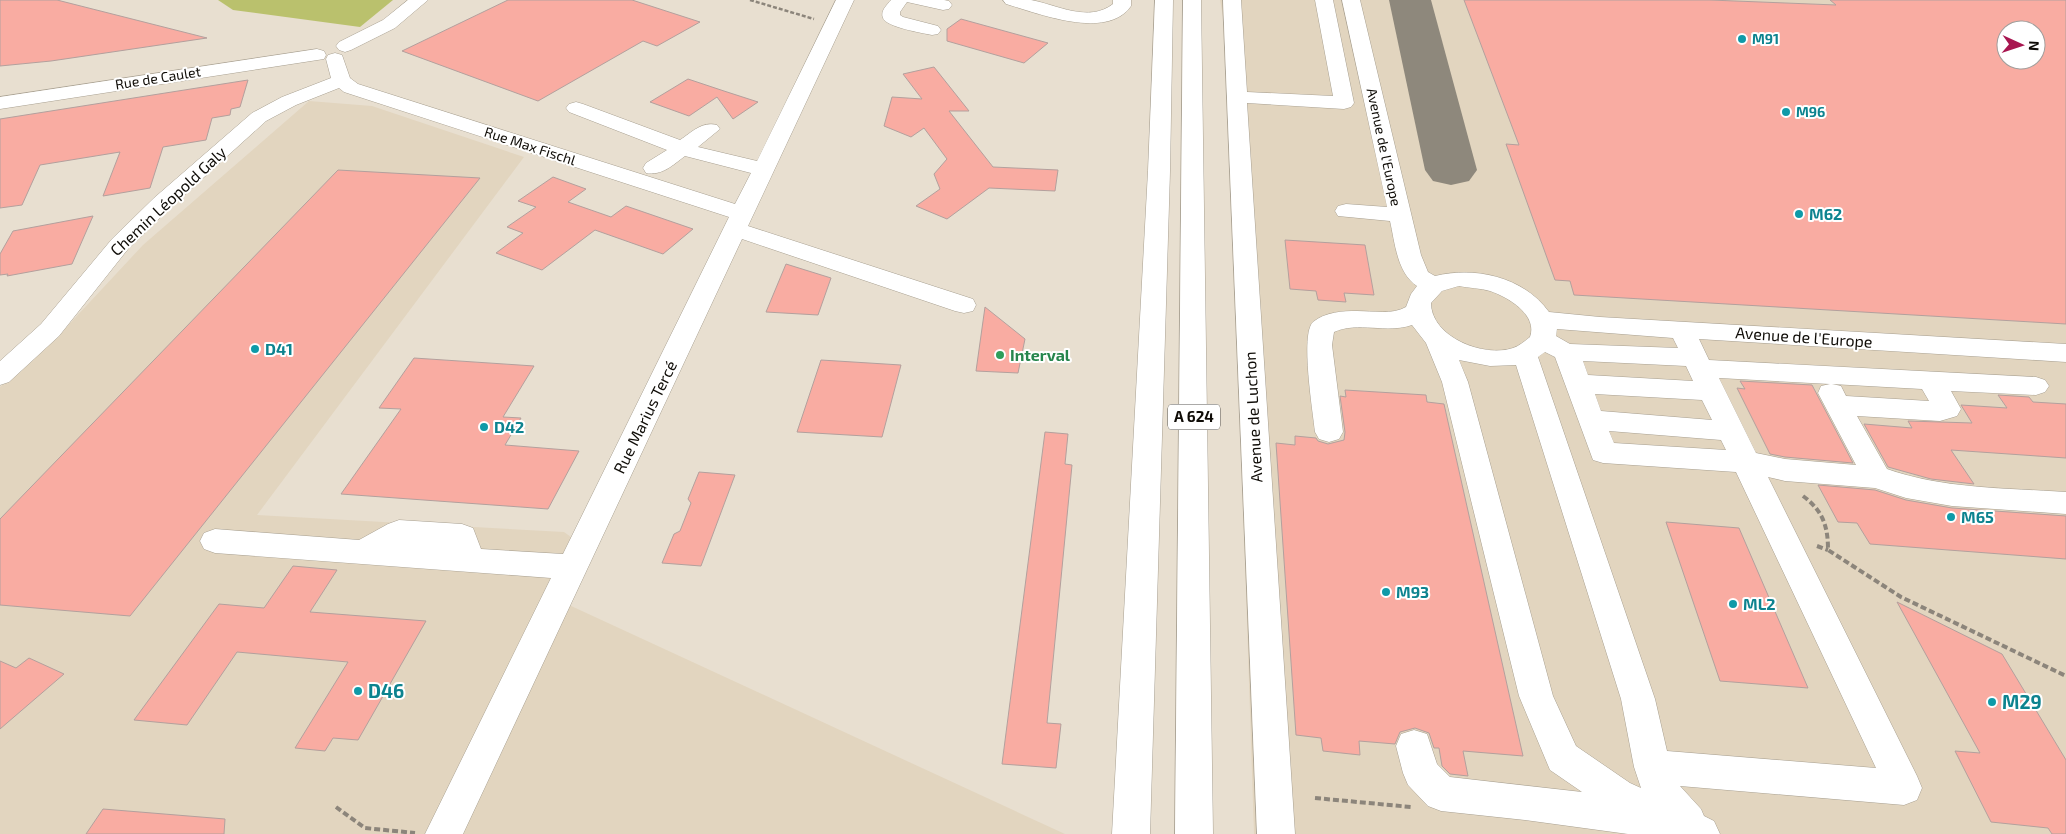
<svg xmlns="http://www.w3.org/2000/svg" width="2066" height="834" viewBox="0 0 2066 834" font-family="'Exo 2',sans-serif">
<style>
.built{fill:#e2d5bf;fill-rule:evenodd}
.green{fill:#bac16d}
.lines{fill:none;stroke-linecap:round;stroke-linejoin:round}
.taxiway{fill:#8e887c;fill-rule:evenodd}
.building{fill:#f9aca2;stroke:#b3a09d;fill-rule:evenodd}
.minor-casing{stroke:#a8a091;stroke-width:1}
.highway-casing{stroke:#a8a091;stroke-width:1}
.path-far1{stroke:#8c857b;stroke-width:2.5;stroke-dasharray:4 2;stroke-linecap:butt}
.path{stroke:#8c857b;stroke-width:4;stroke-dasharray:6 3;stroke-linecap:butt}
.minor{fill:#fff;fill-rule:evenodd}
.highway{fill:#fff;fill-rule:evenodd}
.culture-dot{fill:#0f9aa8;stroke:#fff;stroke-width:2}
.leisure-dot{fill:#2e9e5b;stroke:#fff;stroke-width:2}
.labels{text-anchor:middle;stroke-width:4;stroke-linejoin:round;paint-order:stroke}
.far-culture-label{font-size:14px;font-weight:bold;fill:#0d838f;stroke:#fff;text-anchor:start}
.far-street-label{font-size:14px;fill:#0f0c07;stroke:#fff}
.shield{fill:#fff;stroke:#575551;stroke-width:1}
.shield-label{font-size:15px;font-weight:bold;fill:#0f0c07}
.street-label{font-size:16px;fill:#0f0c07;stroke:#fff}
.culture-label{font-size:16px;font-weight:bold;fill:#0d838f;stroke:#fff;text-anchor:start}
.leisure-label{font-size:16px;font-weight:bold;fill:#27864d;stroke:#fff;text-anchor:start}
.near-culture-label{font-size:19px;font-weight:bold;fill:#0d838f;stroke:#fff;text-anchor:start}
</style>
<rect width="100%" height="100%" fill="#e8dfd0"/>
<!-- built -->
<path class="built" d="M1220,0H2066V834H1254L1228,45ZM2006,30H2036V60H2006Z
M309,101L372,106L524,157L257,515L564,532L593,553L569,605L1065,834H0V387L61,333L143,245Z"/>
<!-- green -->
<path class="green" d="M218,0H393L360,27L233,10Z"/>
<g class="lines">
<!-- taxiway -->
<path class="taxiway" d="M1389,0H1431L1477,170L1469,181L1451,185L1433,181L1425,170Z"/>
</g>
<!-- building -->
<path class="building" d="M0,0H57L207,38L51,61L0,66Z
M508,0H632L700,22L657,46L643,41L538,101L402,51Z
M1464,0H1710L1836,5L1830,0H2066V324L1574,295L1570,281L1555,280L1506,144L1519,145ZM2006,30H2036V60H2006Z
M961,19L1048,43L1024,63L947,41V29Z
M934,67L969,111H949L993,167L1058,170L1055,191L989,188L947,219L916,206L940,189L934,174L947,159L924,128L911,137L884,126L892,97L922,99L903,74Z
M688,79L724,91L758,102L733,119L717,97L689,116L650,102Z
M248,80L240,107L231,109L230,115L212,118L206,140L163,147L150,188L103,196L120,152L40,165L22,205L0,208V119Z
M338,170L480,178L130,616L0,605V519Z
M553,177L586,189L568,202L611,217L626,206L693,229L663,254L595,230L542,270L496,253L523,233L507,227L536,207L518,201Z
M93,216L72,264L7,276L8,274L0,275V254L13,231Z
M1285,240L1365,245L1374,295L1344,293L1346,302L1318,300L1316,291L1290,289Z
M786,264L831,278L818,315L766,312Z
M985,307L1025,339L1018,373L976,371Z
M414,358L534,366L503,417L521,418L505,445L579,451L548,509L341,494L401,409L379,408Z
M821,360L901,365L882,437L797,432Z
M1740,381L1812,385L1853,463L1785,457L1770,454L1737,388L1745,389Z
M1345,390L1426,395L1427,402L1444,404L1523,756L1463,751L1468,776L1450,774L1442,766L1439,748H1434L1429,733L1415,728L1400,732L1395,744L1359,741L1360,755L1323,751L1321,738L1296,735L1276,443L1295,445V436L1316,438L1318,441L1328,444L1344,440L1345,432L1340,396L1346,397Z
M1998,395L2029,397L2033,402L2066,404V458L1951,450L1974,484L1931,479L1888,467L1864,424L1912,428L1908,421L1972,423L1961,405L2007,408Z
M1045,432L1068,434L1065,464L1072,465L1047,723L1061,724L1056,768L1002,764Z
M699,472L735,475L701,566L662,563L674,534L680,531L691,503L688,499Z
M1818,485L1875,490L1906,500L1952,508L2066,516V559L1870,544L1857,523L1838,522Z
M1666,522L1739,528L1808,688L1720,681Z
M293,566L337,570L310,612L426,621L358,740L333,738L325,751L295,748L348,662L237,652L187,725L134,720L219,604L264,608Z
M1897,602L2002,654L2066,760V834H2052L2048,828L1991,822L1955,751L1980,753Z
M29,658L64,674L0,729V661L16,668Z
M103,809L225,819L224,834H86Z"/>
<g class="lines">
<!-- minor casing -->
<g class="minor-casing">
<path id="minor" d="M408,0H428L395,28L351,50L345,52L339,50L336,46L339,42L383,20Z
M836,0H854L748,226L973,299L976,305L973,311L964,313L955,311L742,239L463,834H425L551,578L215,553L204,549L200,541L204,533L215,529L359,540L388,524L399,520L462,524L473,528L481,549L563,554L729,217L344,92L339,88L296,105L266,121L170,208L128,249L59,336L9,382L0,385V361L41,324L112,239L154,198L252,113L282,97L331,78L326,59L328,55L335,53L342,55L350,78L358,84L735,204L751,173L685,156C673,165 662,176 646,173L643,168L646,163L667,150L569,112L566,108L569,104L576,102L583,104L680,140C692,132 702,121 717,125L720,129L698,147L757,161Z
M891,0H944L949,1L952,5L949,9L943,10L907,2L900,12V15L903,17L938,26L941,30L938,34L932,35C922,33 886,27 883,18C880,11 887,5 891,0Z
M1003,0C1012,0 1022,0 1031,0C1058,5 1088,23 1113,4V0H1131V6C1107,41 1037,13 1006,4Z
M1223,0H1241L1247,92L1333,96L1315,0H1333L1354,103L1351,107L1344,109L1247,103L1295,834H1257Z
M1342,0H1360L1421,255L1428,272L1435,276C1475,266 1524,277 1549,312L1600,317L2066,344V362L1699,339L1709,360L2036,377L2045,380L2049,386L2045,392L2036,395L1951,391L1961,409L1957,416L1940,421L1857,416L1887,469C1944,489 2007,488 2066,492V514L1952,506L1906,498L1875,488L1785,481L1768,477L1917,776L1922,788L1917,800L1904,805L1680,786L1701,809L1704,816L1714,821L1720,834H1628L1525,820L1441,811L1428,806L1408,785L1403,773L1396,746L1401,734L1414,730L1427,734L1437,764L1450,777L1582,792L1550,770L1519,696L1442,382L1426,343L1412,325C1386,334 1358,321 1334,332L1332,345L1343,432L1339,439L1329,442L1319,439L1315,432C1313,413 1300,334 1313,322C1325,312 1343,311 1357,311C1373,311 1392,315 1406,307L1411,294L1417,286C1397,273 1395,243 1390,221L1338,216L1335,211L1338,206L1346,204L1387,207ZM1459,286C1469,288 1480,288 1490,291C1508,297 1538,315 1530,337C1525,341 1519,346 1513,348C1484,358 1431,337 1431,303L1442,291ZM1557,329L1673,338L1678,348L1570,344L1556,336ZM1545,352L1555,357L1593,460L1603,463L1736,472L1876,768L1667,751L1655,699L1538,357ZM1459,360L1490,366L1516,365L1621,699L1634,767L1641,788L1630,783L1576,746L1553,696L1468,382ZM1583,361L1686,366L1693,381L1588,375ZM1719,378L1830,384L1821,386L1818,393L1856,465L1785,459L1756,453ZM1832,384L1922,389L1929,401L1846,396L1841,386ZM1595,394L1702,400L1712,420L1601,411ZM1609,431L1721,440L1726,450L1614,443Z
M317,49L324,51L326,55L324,59L0,109V97Z"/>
</g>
<!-- highway casing -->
<g class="highway-casing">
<path id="highway" d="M1155,0H1173L1170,171L1150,834H1112L1148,171Z
M1183,0H1201L1213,834H1175Z"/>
</g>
<!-- path-far1 -->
<path class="path-far1" d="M750,0L814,19"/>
<!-- path -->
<path class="path" d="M1803,496C1823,511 1828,526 1828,550L1901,597L2066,676
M1817,546L1828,550
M1315,798L1411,807
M336,807L365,828L415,833"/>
<!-- minor -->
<use href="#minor" class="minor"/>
<!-- highway -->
<use href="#highway" class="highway"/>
</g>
<!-- markers -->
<g class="culture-dot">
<circle cx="1742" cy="39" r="5"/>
<circle cx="1786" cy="112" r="5"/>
<circle cx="1799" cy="214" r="5"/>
<circle cx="255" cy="349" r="5"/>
<circle cx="484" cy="427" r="5"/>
<circle cx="1951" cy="517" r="5"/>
<circle cx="1386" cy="592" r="5"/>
<circle cx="1733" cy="604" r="5"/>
<circle cx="358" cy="691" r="5"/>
<circle cx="1992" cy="702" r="5"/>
</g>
<circle class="leisure-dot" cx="1000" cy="355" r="5"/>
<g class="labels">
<!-- far-culture labels -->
<g class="far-culture-label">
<text x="1752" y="44">M91</text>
<text x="1796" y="117">M96</text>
</g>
<!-- far-street labels -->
<g class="far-street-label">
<text transform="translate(158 78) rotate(-9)" y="5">Rue de Caulet</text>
<text transform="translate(530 146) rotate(18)" y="5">Rue Max Fischl</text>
<text transform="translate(1384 147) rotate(78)" y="5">Avenue de l'Europe</text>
</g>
<!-- shield labels -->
<rect class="shield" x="1168" y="404.5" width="52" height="25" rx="4"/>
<g class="shield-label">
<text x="1194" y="422">A 624</text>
</g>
<!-- street labels -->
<g class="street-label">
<text transform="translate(168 201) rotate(-43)" y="6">Chemin Léopold Galy</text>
<text transform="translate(1804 337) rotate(4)" y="6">Avenue de l'Europe</text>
<text transform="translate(645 417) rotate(-64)" y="6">Rue Marius Tercé</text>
<text transform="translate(1253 417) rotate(-93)" y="6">Avenue de Luchon</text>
</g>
<!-- culture labels -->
<g class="culture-label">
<text x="1809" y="220">M62</text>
<text x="265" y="355">D41</text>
<text x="494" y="433">D42</text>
<text x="1961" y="523">M65</text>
<text x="1396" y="598">M93</text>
<text x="1743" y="610">ML2</text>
</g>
<!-- leisure labels -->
<g class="leisure-label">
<text x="1010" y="361">Interval</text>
</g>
<!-- near-culture labels -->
<g class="near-culture-label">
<text x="368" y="698">D46</text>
<text x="2002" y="709">M29</text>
</g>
</g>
<!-- north arrow -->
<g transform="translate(2021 45) rotate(93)"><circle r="24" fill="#ffffff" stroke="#9f9e9c"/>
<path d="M0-4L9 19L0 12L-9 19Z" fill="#a81650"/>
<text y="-8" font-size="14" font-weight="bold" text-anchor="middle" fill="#0f0c07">N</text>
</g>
</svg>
